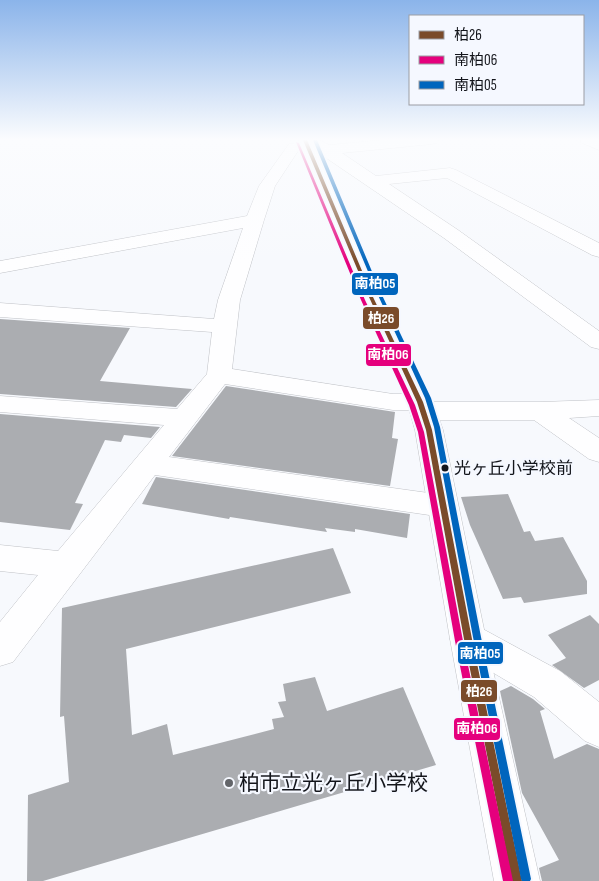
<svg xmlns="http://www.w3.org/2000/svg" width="599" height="881" viewBox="0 0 599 881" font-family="'Sofia Sans Condensed','Noto Sans JP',sans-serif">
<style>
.building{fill:#abadb1}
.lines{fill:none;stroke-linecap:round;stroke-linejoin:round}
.street-casing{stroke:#bfc1c6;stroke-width:1}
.secondary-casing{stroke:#bfc1c6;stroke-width:1}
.street{fill:#fefeff;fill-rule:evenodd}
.secondary{fill:#fefeff;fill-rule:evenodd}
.bus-1-casing{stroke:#f5f8ff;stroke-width:4}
.bus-2-casing{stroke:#f5f8ff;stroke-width:4}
.bus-3-casing{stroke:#f5f8ff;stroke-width:4}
.bus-1{fill:#7a4b2a;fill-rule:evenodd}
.bus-2{fill:#e5007d;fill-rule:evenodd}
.bus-3{fill:#0065bd;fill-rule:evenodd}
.bus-dot{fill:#13151b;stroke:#f5f8ff;stroke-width:2}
.poi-dot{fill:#63656a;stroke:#f5f8ff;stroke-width:2}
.labels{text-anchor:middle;stroke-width:4.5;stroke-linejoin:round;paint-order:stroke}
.bus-label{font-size:17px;fill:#13151b;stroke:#f5f8ff;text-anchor:start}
.near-poi-label{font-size:21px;fill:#13151b;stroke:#f5f8ff;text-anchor:start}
.line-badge{stroke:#f5f8ff;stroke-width:2}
.badge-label{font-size:14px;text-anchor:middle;font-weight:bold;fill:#fff}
</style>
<rect width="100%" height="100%" fill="#f7f9fd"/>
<!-- building -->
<path class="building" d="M0,319L130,328L100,381L192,389L176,407L0,394Z
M226,386L395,412L392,438L398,439L390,486L172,456Z
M0,414L160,427L151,438L124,435L121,442L105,440L75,503L83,504L70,530L0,522Z
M156,477L410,514L407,538L355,529V532L325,528L327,532L230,517L229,519L142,504Z
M508,494L524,532L530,531L535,541L563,537L587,581V594L524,603L521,597L503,599L470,525L461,497Z
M333,548L351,593L126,649L132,735L167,724L173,755L274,729L272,719L284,717L278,702L286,701L283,684L315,677L327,711L403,687L436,765L43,881H27L28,795L69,782L64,716L60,717L62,608Z
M590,615L599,624V680L584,688L552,665L566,658L548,635Z
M511,686L533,699L545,709L540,711L554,759L587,744L599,749V881H542L539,868L559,860L522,793L500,691Z"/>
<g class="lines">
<!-- street casing -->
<g class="street-casing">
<path id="street" d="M301,140H319L329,145L384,140H439L437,143L432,144L342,153L376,176L450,168L456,170L599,243V257L592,255L447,178L389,184L458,230L599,331V349L591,347L444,238L313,149L307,151H298L275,186L264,220L240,300L232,369L393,394H420L429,396L433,402H540L599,400V416L569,418L599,438V462L589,459L534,420H424L415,417L411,410H393L225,384L169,457L443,495L454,498L458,506L454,514L443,517L155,475L13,662L0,666V622L38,575L0,571V545L58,551L164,425L0,412V396L177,409L207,374L212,332L0,317V303L214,319L218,300L243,228L0,273V261L247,216L259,186L289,144L302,143Z
M580,140H599V150L582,143Z
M468,623L481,628L560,671L599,702V747L585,741L534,697L455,650L450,639L455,628Z"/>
</g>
<!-- secondary casing -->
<g class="secondary-casing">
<path id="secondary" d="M298,140H312L382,297L433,402L443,430L486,639L540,881H494L450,639L415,430L407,402L360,297Z"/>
</g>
<!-- street -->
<use href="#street" class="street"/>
<!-- secondary -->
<use href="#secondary" class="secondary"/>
<!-- bus-1 casing -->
<g class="bus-1-casing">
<path id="bus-1" d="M303,140H307L373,297L423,402L432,430L472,639L522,881H512L464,639L426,430L417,402L369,297Z"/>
</g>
<!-- bus-2 casing -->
<g class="bus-2-casing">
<path id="bus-2" d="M296,142L299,143L365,300L415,405L424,432L463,641L513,881H503L455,641L418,432L409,405L361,300Z"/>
</g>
<!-- bus-3 casing -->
<g class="bus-3-casing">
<path id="bus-3" d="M313,140H317L381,293L431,398L440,427L481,637L531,879L530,881H522L521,879L473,637L434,427L425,398L377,293Z"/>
</g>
<!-- bus-1 -->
<use href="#bus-1" class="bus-1"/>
<!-- bus-2 -->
<use href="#bus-2" class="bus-2"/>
<!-- bus-3 -->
<use href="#bus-3" class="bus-3"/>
</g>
<!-- sky -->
<linearGradient id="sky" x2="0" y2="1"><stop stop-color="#8bb4ea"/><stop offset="0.53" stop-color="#fbfcfe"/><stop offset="1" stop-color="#fbfcfe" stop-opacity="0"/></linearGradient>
<rect width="599" height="263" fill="url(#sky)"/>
<!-- markers -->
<circle class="bus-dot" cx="445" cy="468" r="4.5"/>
<circle class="poi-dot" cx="229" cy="783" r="5"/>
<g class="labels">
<!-- bus labels -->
<g class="bus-label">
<text x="454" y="474">光ヶ丘小学校前</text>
</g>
<!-- near-poi labels -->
<g class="near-poi-label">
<text x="239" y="790">柏市立光ヶ丘小学校</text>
</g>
</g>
<g class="line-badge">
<rect x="351" y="272" width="48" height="24" rx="5" fill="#0065bd"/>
<rect x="362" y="306" width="38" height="24" rx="5" fill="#7a4b2a"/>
<rect x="365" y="343" width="47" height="24" rx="5" fill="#e5007d"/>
<rect x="457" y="641" width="47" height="24" rx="5" fill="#0065bd"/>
<rect x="460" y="679" width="38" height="24" rx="5" fill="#7a4b2a"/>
<rect x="453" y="717" width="48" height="24" rx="5" fill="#e5007d"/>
</g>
<g class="badge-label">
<text x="375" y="288">南柏05</text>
<text x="381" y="323">柏26</text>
<text x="388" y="359">南柏06</text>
<text x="480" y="658">南柏05</text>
<text x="479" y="696">柏26</text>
<text x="477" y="733">南柏06</text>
</g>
<!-- legend -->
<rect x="409" y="15" width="175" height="90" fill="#f5f8ff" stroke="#9b9da4"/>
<rect x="419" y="31" width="25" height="8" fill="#7a4b2a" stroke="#9b9da4"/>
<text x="454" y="40" font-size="15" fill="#13151b">柏26</text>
<rect x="419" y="56" width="25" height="8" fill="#e5007d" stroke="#9b9da4"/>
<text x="454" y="65" font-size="15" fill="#13151b">南柏06</text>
<rect x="419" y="81" width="25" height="8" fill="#0065bd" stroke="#9b9da4"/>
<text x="454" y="90" font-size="15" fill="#13151b">南柏05</text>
</svg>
